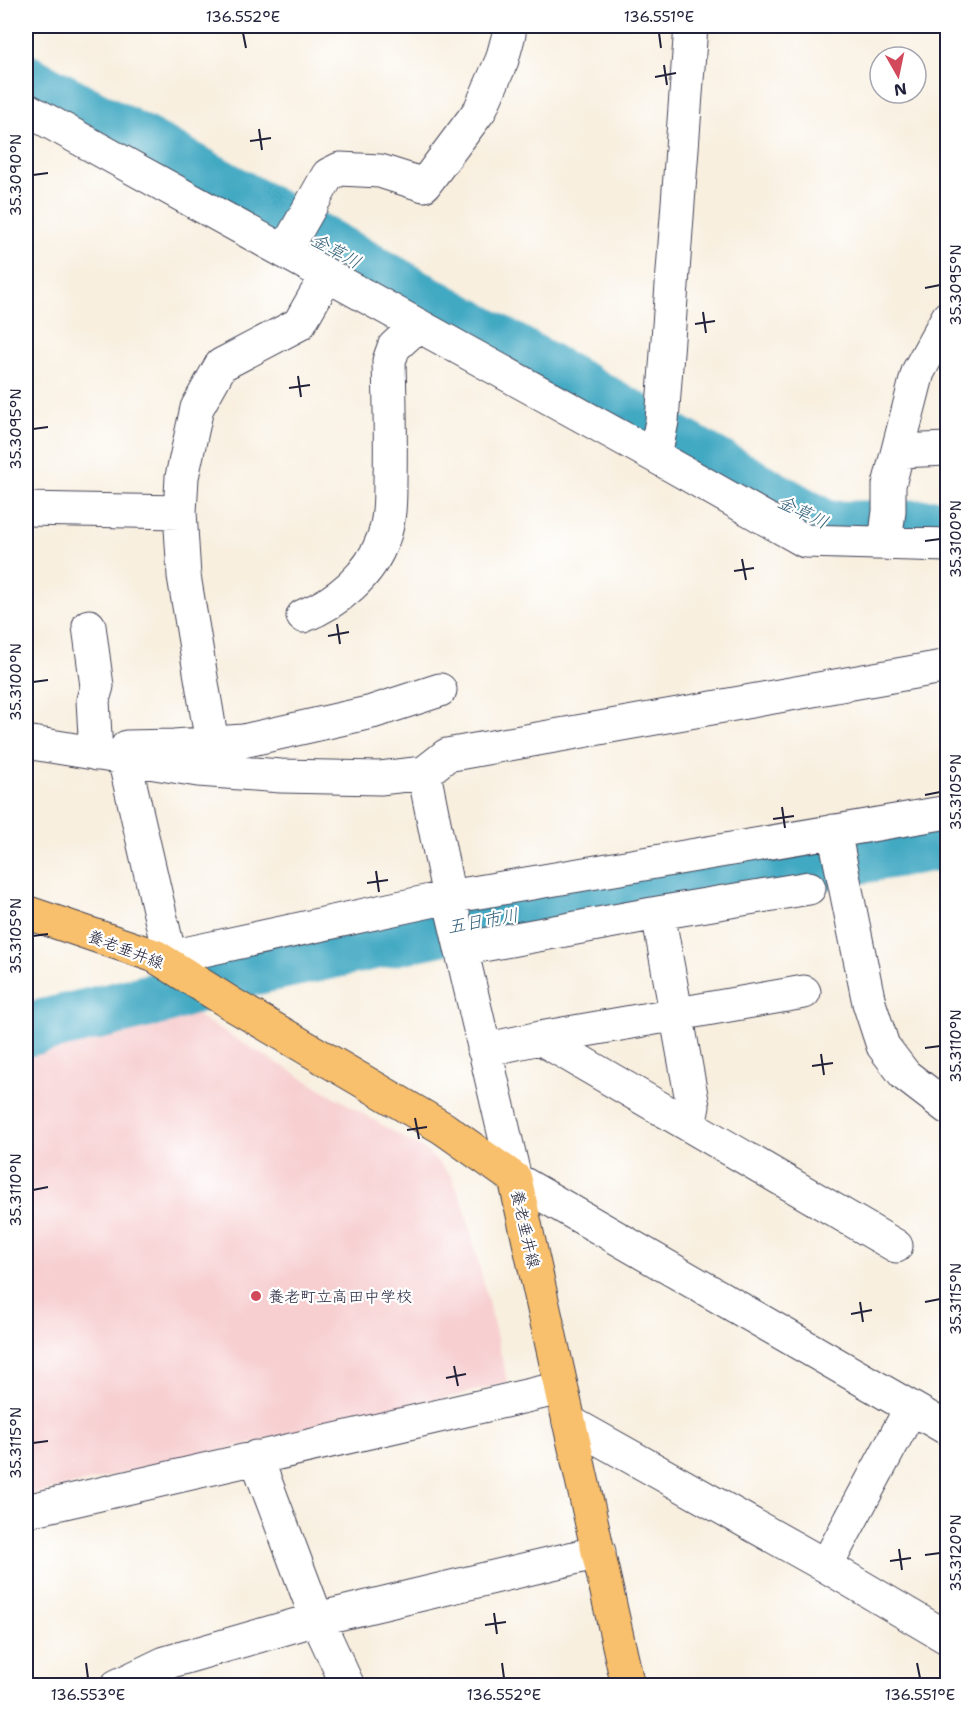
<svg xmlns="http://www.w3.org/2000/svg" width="973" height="1711" viewBox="0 0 973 1711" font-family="'Shantell Sans','Klee One',sans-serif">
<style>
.built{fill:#f7cfd0}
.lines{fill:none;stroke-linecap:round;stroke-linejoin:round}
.river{stroke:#43a9c3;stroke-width:54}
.minor-casing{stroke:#424154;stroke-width:35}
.major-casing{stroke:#424154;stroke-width:35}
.minor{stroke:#fff;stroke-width:33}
.major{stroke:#f8bf6c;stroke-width:33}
.ticks{fill:none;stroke:#22223b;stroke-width:2}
.poi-dot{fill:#d1495b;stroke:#fff;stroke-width:2}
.labels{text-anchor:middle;stroke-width:4.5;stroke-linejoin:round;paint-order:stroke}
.street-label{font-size:16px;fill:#22223b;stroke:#fff}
.poi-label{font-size:16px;fill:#22223b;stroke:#fff;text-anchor:start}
.water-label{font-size:18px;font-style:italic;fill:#315f78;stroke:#fff}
.neatline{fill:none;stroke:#22223b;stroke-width:2}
.ticks-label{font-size:15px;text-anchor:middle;fill:#22223b}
</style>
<rect width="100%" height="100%" fill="#fff"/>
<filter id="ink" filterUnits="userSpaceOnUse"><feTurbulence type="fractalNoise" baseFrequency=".0167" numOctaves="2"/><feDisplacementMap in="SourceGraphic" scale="12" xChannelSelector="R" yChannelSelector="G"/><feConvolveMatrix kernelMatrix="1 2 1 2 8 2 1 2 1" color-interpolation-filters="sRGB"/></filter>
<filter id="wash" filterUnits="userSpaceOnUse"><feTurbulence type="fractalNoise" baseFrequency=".008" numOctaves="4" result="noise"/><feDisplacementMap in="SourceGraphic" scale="24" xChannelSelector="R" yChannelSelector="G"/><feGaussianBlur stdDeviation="1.35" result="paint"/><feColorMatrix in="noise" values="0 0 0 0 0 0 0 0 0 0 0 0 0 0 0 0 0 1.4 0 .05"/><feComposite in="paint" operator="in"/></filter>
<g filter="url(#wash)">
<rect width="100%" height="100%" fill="#f8efdf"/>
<!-- built -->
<path class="built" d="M181,1006L428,1152L451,1176L465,1208L508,1383L26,1496V1054Z"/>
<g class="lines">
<!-- river -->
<path class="river" d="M26,81L162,153L626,414L644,425
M673,441L827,528L948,526
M26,1030L165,997L232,973L472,922L948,842"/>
</g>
</g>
<g filter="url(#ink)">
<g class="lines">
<!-- minor casing -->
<g class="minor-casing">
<path id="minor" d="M26,109L655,456L805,541L948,545
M285,251L328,175L340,169L380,171L424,185L480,110L502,60L509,34
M898,451L948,449
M655,456L662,421L691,26
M26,509L180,512
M885,543L889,511V485L918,372L948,317
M303,616C338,602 370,575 383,539C390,521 390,499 390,480C391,440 390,401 389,361L394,347L418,325
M89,626L97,686L93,700L96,754
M26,742L198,770L281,776L380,778L424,773L449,897L515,1179L948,1429
M212,743L184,576L180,512L182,477L197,408L221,365L299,324L327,275
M424,773L447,755L948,666
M834,831L869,1003L883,1046L905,1075L948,1108
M658,913L693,1106L689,1125
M461,949L658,913L809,888
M155,956H175L449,897L948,812
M167,956L166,940L124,758L127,747L174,746L243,741L372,712L440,690
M540,1038L804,992
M484,1050L540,1038L896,1246
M569,1422L826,1566L948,1638
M256,1457L317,1619L348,1686
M26,1511L561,1388
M826,1566L911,1408
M117,1686L165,1663L317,1619L599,1552"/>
</g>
<!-- major casing -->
<g class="major-casing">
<path id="major" d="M26,912L155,956L235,1006L443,1128L515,1179L628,1686"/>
</g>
<!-- minor -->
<use href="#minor" class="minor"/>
<!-- major -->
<use href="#major" class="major"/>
</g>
</g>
<!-- ticks -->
<path class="ticks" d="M243,33L246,48M659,33L661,48M664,65L667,85M655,77L676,73M259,129L262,150M250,141L271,138M33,175L48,173M925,288L940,285M703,312L706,333M695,324L715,321M298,376L301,397M289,388L310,385M33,429L48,427M925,541L940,539M742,559L746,580M734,571L754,568M337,624L340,644M328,636L349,632M33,682L48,680M925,795L940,792M782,807L785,828M773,819L794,816M376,871L379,892M367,883L388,880M33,936L48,934M925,1048L940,1046M821,1054L824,1075M812,1066L833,1063M415,1118L419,1139M407,1130L427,1127M33,1190L48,1187M860,1302L863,1322M925,1302L940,1299M851,1314L872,1310M454,1366L458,1386M446,1378L466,1374M33,1443L48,1441M899,1549L902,1570M925,1555L940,1553M890,1561L911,1558M494,1613L497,1634M485,1625L506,1622M86,1663L88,1678M502,1663L504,1678M917,1663L920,1678"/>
<!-- markers -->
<circle class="poi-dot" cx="256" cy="1296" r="6"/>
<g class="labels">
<!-- street labels -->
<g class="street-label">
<text transform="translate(126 949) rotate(21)" y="6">養老垂井線</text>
<text transform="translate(526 1229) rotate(77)" y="6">養老垂井線</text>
</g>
<!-- poi labels -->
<g class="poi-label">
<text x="268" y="1302">養老町立高田中学校</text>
</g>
<!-- water labels -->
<g class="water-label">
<text transform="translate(336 251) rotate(29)" y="6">金草川</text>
<text transform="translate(803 512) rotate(26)" y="6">金草川</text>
<text transform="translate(483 921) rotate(-10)" y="6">五日市川</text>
</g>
</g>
<!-- margin -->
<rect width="973" height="1711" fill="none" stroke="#fff" stroke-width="66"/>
<!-- north arrow -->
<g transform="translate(898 75) rotate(171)"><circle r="28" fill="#ffffff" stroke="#a7a7b1" stroke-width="1.5"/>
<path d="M0-4.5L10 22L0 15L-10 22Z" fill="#d1495b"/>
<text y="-9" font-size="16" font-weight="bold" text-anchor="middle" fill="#22223b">N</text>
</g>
<rect x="33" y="33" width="907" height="1645" class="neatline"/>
<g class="ticks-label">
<text x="243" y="22">136.552°E</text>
<text x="659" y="22">136.551°E</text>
<text transform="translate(16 175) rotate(-90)" y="5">35.3090°N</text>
<text transform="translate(956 285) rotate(-90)" y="5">35.3095°N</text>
<text transform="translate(16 429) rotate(-90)" y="5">35.3095°N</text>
<text transform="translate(956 539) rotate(-90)" y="5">35.3100°N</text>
<text transform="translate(16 682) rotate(-90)" y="5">35.3100°N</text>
<text transform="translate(956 792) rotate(-90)" y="5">35.3105°N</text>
<text transform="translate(16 936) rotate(-90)" y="5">35.3105°N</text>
<text transform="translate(956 1046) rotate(-90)" y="5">35.3110°N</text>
<text transform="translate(16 1190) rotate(-90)" y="5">35.3110°N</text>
<text transform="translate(956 1299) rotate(-90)" y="5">35.3115°N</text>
<text transform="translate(16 1443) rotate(-90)" y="5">35.3115°N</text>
<text transform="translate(956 1553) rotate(-90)" y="5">35.3120°N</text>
<text x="88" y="1700">136.553°E</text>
<text x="504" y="1700">136.552°E</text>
<text x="920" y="1700">136.551°E</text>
</g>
</svg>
